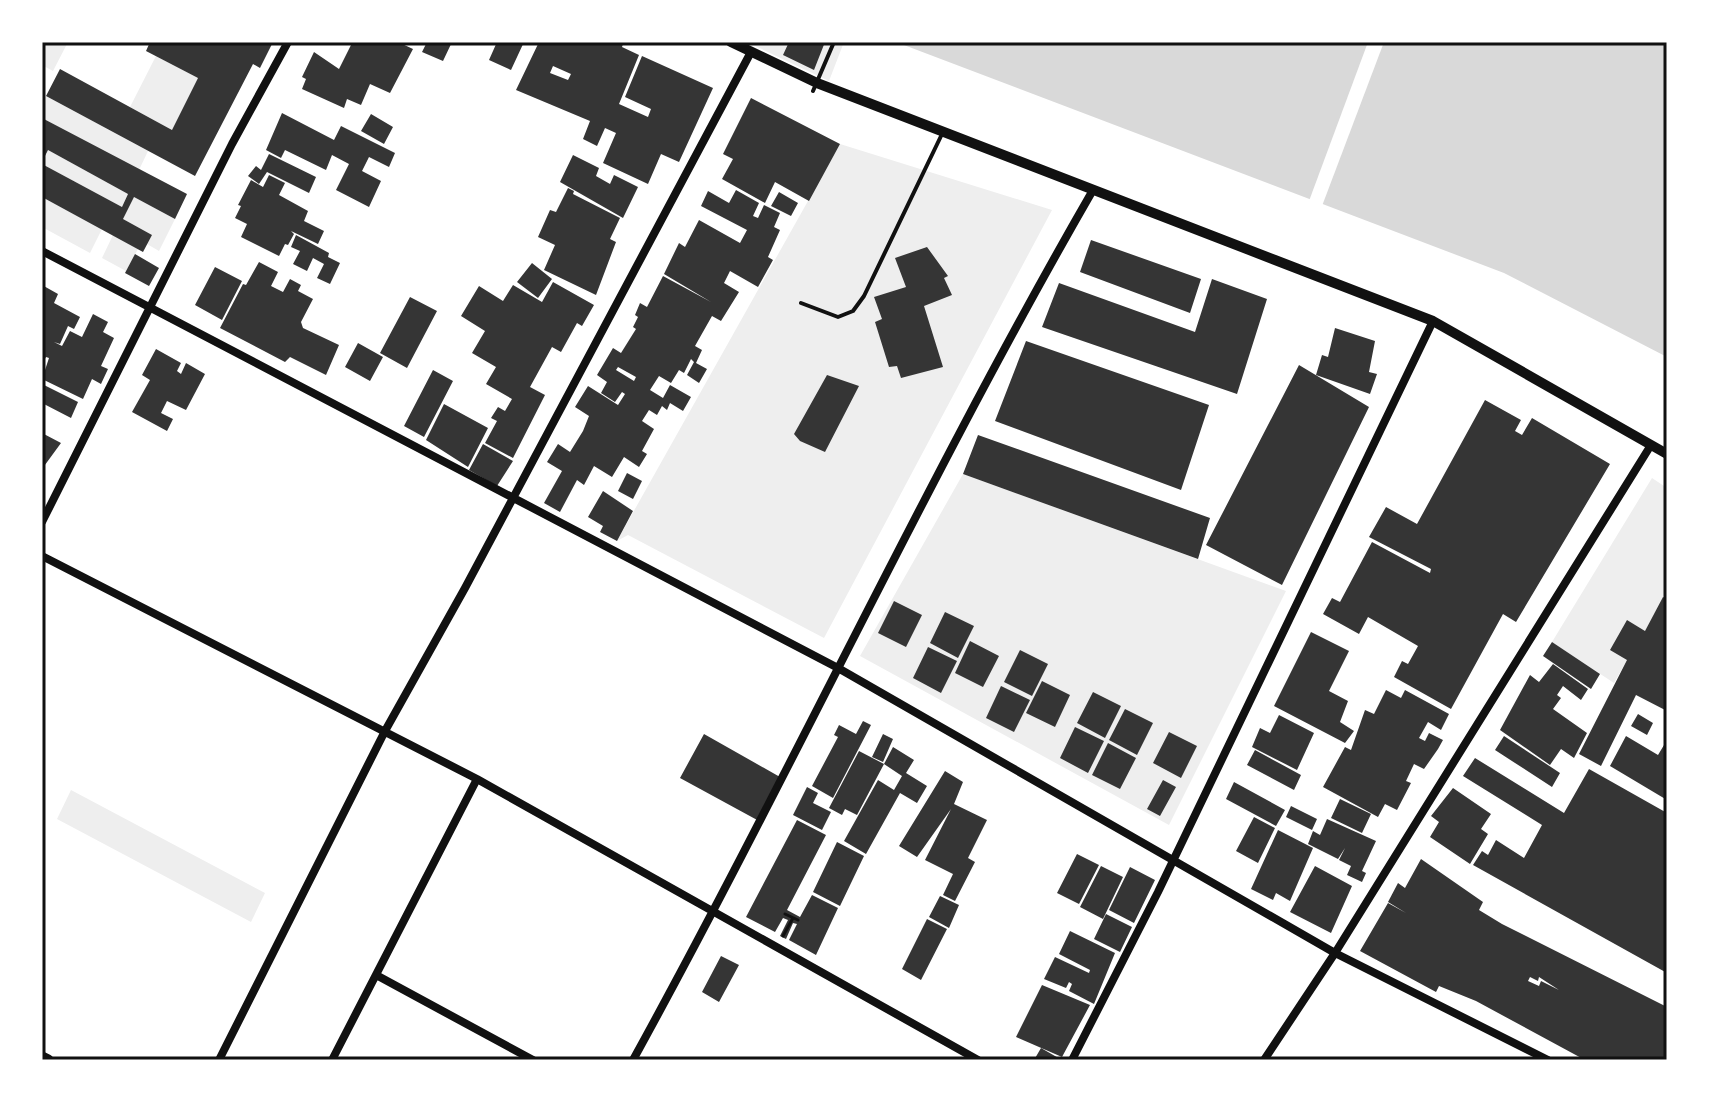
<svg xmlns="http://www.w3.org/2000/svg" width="1709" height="1102" viewBox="0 0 1709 1102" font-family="Ubuntu,sans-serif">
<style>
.green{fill:#eee}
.water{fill:#d9d9d9}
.pier{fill:#fff}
.building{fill:#353535;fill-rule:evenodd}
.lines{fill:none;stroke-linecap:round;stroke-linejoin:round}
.path{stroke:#111;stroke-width:3}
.service{stroke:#111;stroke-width:4}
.minor{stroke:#111;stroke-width:8}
.tertiary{stroke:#111;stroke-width:10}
.secondary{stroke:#111;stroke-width:11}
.neatline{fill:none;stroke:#111;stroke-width:3}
</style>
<rect width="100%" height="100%" fill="#fff"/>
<!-- green -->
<path class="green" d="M42,42H68L53,71L42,65Z
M747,42H844L829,81Z
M156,56L198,78L172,130L130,107Z
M46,96L148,151L139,170L42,118Z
M840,144L1052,210L824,638L628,535L617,541Z
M48,150L128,194L122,207L42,164Z
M42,197L102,229L90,253L42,227Z
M134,197L175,219L159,251L147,244L152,235L123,219Z
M113,235L138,249L126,271L102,258Z
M963,474L1286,591L1169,825L860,656Z
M1652,478L1667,488V599L1663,598L1645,631L1627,620V660L1614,683L1552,642Z
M71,790L265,893L251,922L57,819Z"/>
<!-- water -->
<path class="water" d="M896,42H1667V357L1504,273Z"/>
<!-- pier -->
<path class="pier" d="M1368,42H1384L1322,206L1309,201Z"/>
<!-- building -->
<path class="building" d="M150,42H273L260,68L253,64L195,176L46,96L60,69L172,130L198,78L146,51Z
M346,42H398L413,49L390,93L370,84L361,105L347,99L344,108L302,89L306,79L302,77L314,52L339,69L351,45Z
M427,42H452L443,61L422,52Z
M497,42H524L511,70L489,60Z
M539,42L623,44L622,47L639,55L619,104L648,117L651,109L625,97L642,56L713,88L679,162L661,154L648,184L603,163L616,133L605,128L597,146L583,139L590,121L516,90ZM553,66L571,74L568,80L550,73Z
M789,42H825L814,70L783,55Z
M751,98L840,144L809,201L775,182L765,203L722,179L733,159L723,154Z
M282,113L334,140L341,126L395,153L389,167L369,157L362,171L381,181L369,207L336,190L349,164L332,155L326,170L285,150L281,158L266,150Z
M371,114L393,127L384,144L361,131Z
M42,118L187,194L175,219L134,197L123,219L152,235L143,252L42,197V164L122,207L128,194L48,150L42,162Z
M269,154L316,177L309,193L267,172L259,184L248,176L256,166L261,170Z
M573,155L599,168L596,176L610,184L614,175L638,187L623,218L560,182Z
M269,175L285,183L279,195L308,211L304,221L324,231L318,244L291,231L294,234L288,245L285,244L279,256L241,237L247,224L235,218L241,206L238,205L251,180L263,187Z
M568,188L574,191L573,194L620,218L610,239L616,242L596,295L544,270L555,245L538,237L550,210L556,212Z
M736,190L759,203L753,216L758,218L764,205L780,213L774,227L780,230L768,257L773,260L758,287L730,271L724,283L739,292L721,321L712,316L695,346L702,350L696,363L707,369L699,383L687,375L694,362L691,359L684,373L679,370L671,383L659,376L650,390L663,398L670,385L691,397L683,411L670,403L667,410L662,406L657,415L649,410L642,421L654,429L642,451L647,454L639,467L624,457L612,477L594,466L584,485L577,480L560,512L544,503L562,471L547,462L558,444L570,452L583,431L589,416L575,407L588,386L618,405L625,394L622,392L615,402L601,393L607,382L597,375L613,348L621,353L636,329L633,327L638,317L635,315L640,303L647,307L663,276L711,302L664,274L679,243L685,247L699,220L740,243L747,230L701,206L708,191L729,203ZM618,367L636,377L634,381L616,370Z
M779,192L798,203L791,216L771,206Z
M296,235L329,253L328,257L340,263L330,284L317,278L324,264L313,258L307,271L293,264L300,251L291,247Z
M1091,240L1201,279L1190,313L1080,272Z
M927,247L948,276L944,278L952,295L924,306L943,367L901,378L897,366L889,367L875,322L882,319L874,297L906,287L895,258Z
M135,254L159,268L149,286L125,273Z
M259,262L278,272L271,286L283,292L290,279L301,285L298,291L313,299L301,322L303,328L339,345L326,375L290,357L285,362L220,328L243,284L246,285Z
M532,263L552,279L538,298L517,282Z
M215,267L242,281L222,320L195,305Z
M1212,279L1267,299L1237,394L1042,327L1059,283L1195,332Z
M553,282L594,305L582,326L577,323L561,352L552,347L530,387L545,395L513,458L485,443L497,421L491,418L498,407L505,411L512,399L486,384L496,367L472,353L485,331L461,316L479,286L503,301L513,285L542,302Z
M42,285L58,294L54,303L80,317L74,329L68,326L60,344L54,342L62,346L70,331L82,337L93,314L108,322L103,332L114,338L101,366L108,369L101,384L92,379L83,399L42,379L49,358L46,357L42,364Z
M410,297L437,311L407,368L380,353Z
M1335,328L1375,341L1369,372L1377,374L1370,394L1316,375L1322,355L1328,357Z
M1026,341L1209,405L1181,490L995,421Z
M358,343L383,357L370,381L345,367Z
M156,349L181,363L177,371L181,374L186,363L205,374L186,410L167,401L161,413L173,419L167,431L132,412L150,380L142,375Z
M1299,365L1369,407L1282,585L1206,545Z
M433,370L453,381L424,437L404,426Z
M827,375L859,386L825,452L800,441L794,434Z
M42,384L78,402L71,418L42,403Z
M1485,400L1521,420L1515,431L1522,435L1532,418L1610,464L1516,622L1503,614L1451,709L1394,677L1402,661L1408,664L1418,646L1368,617L1359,634L1323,614L1332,598L1340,602L1372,542L1430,573L1431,569L1369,537L1386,507L1417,524Z
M444,404L488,428L468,467L426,440Z
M42,433L61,443L42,469Z
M978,435L1210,518L1198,559L963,474Z
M483,444L513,461L497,486L469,470Z
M627,473L642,481L633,499L618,491Z
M603,491L633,511L617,541L600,532L603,526L588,517Z
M1663,597L1667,599V711L1636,695L1601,766L1579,754L1627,660L1610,650L1627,620L1645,631Z
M894,601L922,615L906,647L878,633Z
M945,612L974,626L958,658L930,643Z
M1311,632L1349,651L1329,691L1348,701L1340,722L1354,731L1345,743L1274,706Z
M970,641L999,656L983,687L955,673Z
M1552,642L1600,674L1591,689L1543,656Z
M928,647L957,661L941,693L913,678Z
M1020,650L1048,664L1032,696L1004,682Z
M1553,664L1588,689L1581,700L1563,686L1557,695L1561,698L1553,709L1587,733L1574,758L1561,749L1550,765L1500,730L1530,675L1539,682Z
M1042,681L1070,695L1055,727L1026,713Z
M1001,686L1030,700L1014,732L986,718Z
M1386,690L1401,698L1405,690L1449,714L1441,730L1428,722L1419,738L1425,741L1429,733L1443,740L1438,749L1424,769L1414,764L1406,781L1411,783L1397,810L1385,804L1378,817L1323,787L1345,747L1351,750L1365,710L1374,714Z
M1093,692L1121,706L1105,738L1077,723Z
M1125,709L1153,723L1137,755L1109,740Z
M1638,714L1653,723L1647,735L1631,726Z
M1279,715L1314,733L1297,770L1252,747L1260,728L1270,733Z
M863,721L871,725L833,798L812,786L838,737L834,735L839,725L856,734Z
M1075,727L1104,741L1088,773L1060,758Z
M1169,732L1197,746L1181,778L1153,763Z
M704,734L780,777L759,821L680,778Z
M883,734L893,739L883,762L872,757Z
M1504,736L1560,773L1552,787L1495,750Z
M1626,736L1658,755L1667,740V800L1610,766Z
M1108,743L1136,758L1120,789L1092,775Z
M893,747L914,760L906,773L927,786L917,803L900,793L866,854L844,841L878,780L894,790L902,776L884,764Z
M1255,750L1301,775L1294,790L1247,765Z
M859,751L884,764L857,815L845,809L842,815L829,808Z
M1475,758L1564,813L1589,769L1667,813V973L1473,865L1482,851L1488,855L1496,840L1524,858L1542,825L1463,776Z
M945,771L963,782L954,804L987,820L968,858L975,862L955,901L943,895L953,874L925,860L951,809L917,857L899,846Z
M1163,780L1176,787L1160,816L1147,809Z
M1234,782L1285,810L1276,826L1226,799Z
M807,787L818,793L813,803L831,812L822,830L793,815Z
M1453,788L1491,814L1481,829L1488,834L1470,864L1430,837L1439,822L1431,816Z
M1340,799L1371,814L1362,833L1331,818Z
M1291,806L1317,819L1312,830L1286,817Z
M1254,817L1275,828L1258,863L1236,851Z
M1327,819L1376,841L1362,871L1366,873L1362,882L1347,875L1351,866L1339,860L1345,848L1338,859L1308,844L1313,831L1320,835Z
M797,820L826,835L787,910L800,917L812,895L838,908L816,955L789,940L797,924L793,923L786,939L780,936L788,920L783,918L775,932L746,917Z
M1278,830L1313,848L1290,901L1276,893L1273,900L1251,889Z
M837,842L864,856L840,906L813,892Z
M1077,854L1099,865L1079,904L1057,893Z
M1421,859L1483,902L1479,910L1502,924L1667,1007V1060H1585L1476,1001L1439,986L1436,992L1360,951L1388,903L1406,913L1388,902L1398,883L1405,888ZM1530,977L1538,981L1539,977L1559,990L1541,981L1539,986L1528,981Z
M1101,866L1123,877L1103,919L1080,907Z
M1315,866L1352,886L1331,933L1290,912Z
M1130,867L1155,880L1134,923L1109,910Z
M940,896L959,905L949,928L929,917Z
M1106,914L1132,927L1120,952L1094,939Z
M927,919L947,929L921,980L902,969Z
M1070,931L1115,953L1094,1004L1069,991L1072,984L1069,982L1066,988L1044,979L1055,957L1089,973L1090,970L1059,954Z
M721,956L739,965L719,1002L702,992Z
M1042,985L1090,1005L1062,1057L1016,1037Z
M1041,1048L1062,1060H1034Z"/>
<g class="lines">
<!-- path -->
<path class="path" d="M785,914L798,920
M783,936L793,918"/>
<!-- service -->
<path class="service" d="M813,91L834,42
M801,303L838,317L853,311L864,296L942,134"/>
<!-- minor -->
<path class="minor" d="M42,251L838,668L1335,953L1548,1060
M42,522L232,144L288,42
M42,556L477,779L978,1060
M378,976L533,1060
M219,1060L385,731L465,588L751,52
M332,1060L477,779
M633,1060C791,773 929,474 1093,190
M1072,1060L1158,892L1433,321
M1264,1060L1335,953L1651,445"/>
<!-- tertiary -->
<path class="tertiary" d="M731,42L817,83L1433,321L1667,454"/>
<!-- secondary -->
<path class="secondary" d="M42,1057L48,1060"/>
</g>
<!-- border -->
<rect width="1709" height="1102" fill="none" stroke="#ffffff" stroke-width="88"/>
<rect x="44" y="44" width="1621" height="1014" class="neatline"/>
</svg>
